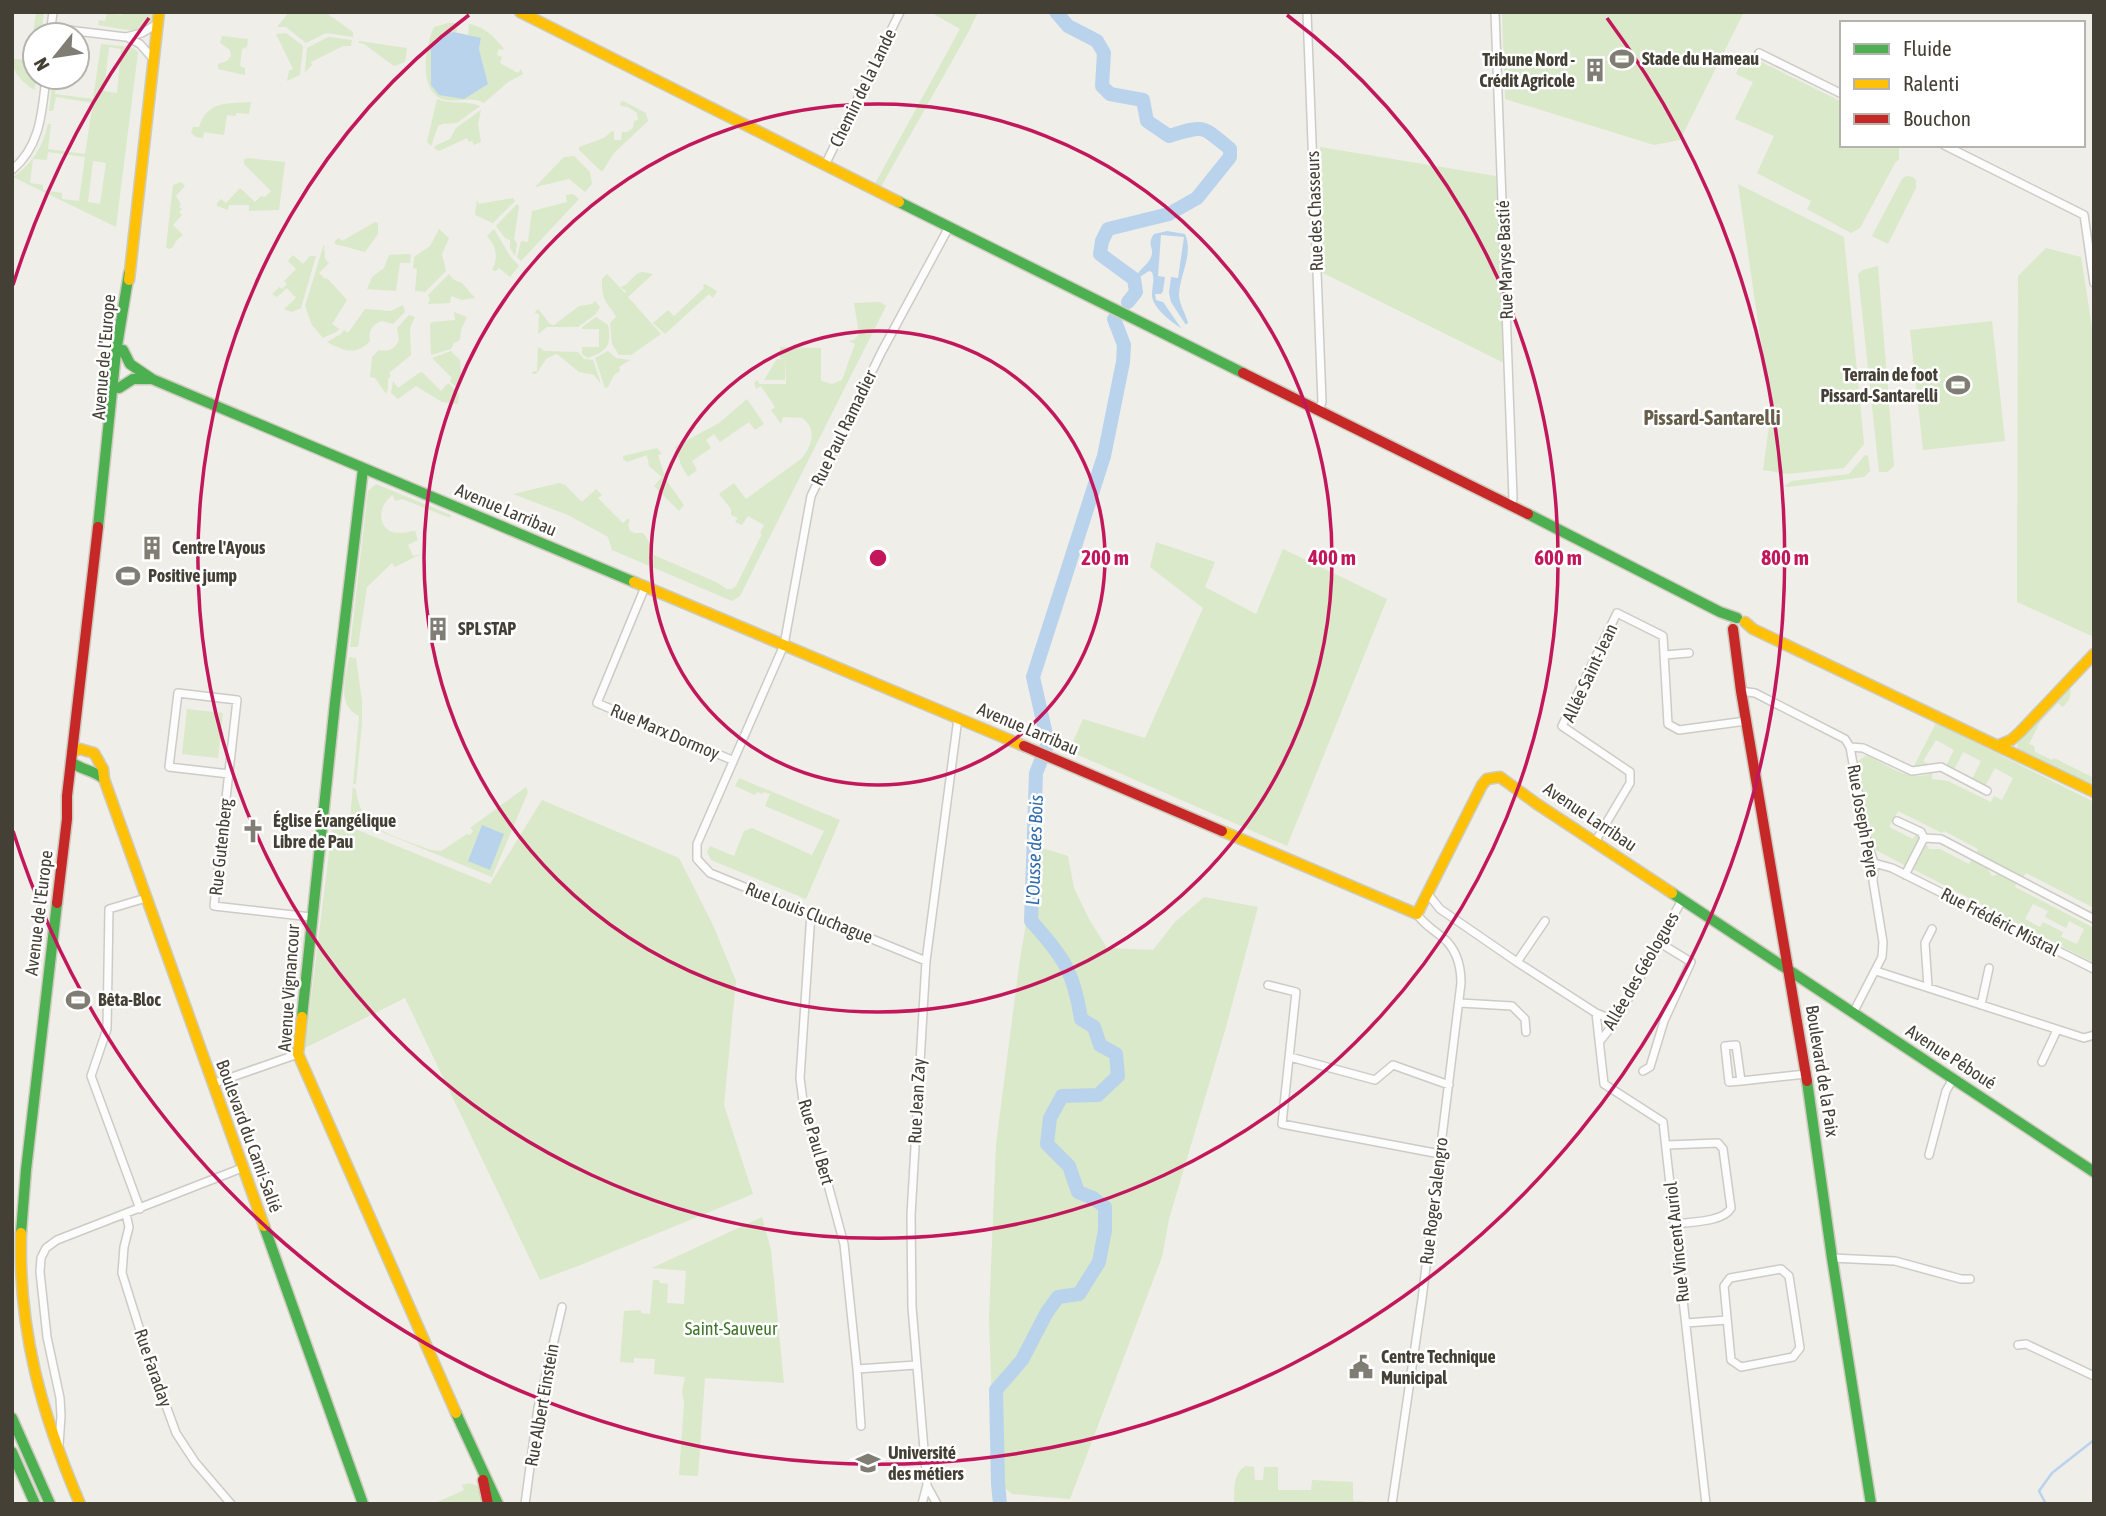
<svg xmlns="http://www.w3.org/2000/svg" width="2106" height="1516" viewBox="0 0 2106 1516" font-family="'Asap Condensed',sans-serif">
<style>
.green{fill:#d9e9c9;fill-rule:evenodd}
.water{fill:#bad3ec}
.pier{fill:#efeee8}
.lines{fill:none;stroke-linecap:round;stroke-linejoin:round}
.stream{stroke:#bad3ec;stroke-width:2.5}
.river{stroke:#bad3ec;stroke-width:14}
.street-casing{stroke:#cdcbc6;stroke-width:10}
.fast-casing{stroke:#cecbbf;stroke-width:13}
.slow-casing{stroke:#cecbbf;stroke-width:13}
.jam-casing{stroke:#cecbbf;stroke-width:13}
.street{stroke:#fdfcfc;stroke-width:7}
.fast{stroke:#4caf50;stroke-width:10}
.slow{stroke:#ffc107;stroke-width:10}
.jam{stroke:#c62828;stroke-width:10}
.ring{fill:none;stroke:#c2185b;stroke-width:3.5}
.labels{text-anchor:middle;stroke-width:5;stroke-linejoin:round;paint-order:stroke}
.poi-label{font-size:18px;font-weight:bold;fill:#444035;stroke:#fff;text-anchor:start}
.street-label{font-size:18px;fill:#444035;stroke:#fff}
.park-label{font-size:18px;fill:#3f742a;stroke:#fff}
.water-label{font-size:19px;font-style:italic;fill:#326dac;stroke:#fff}
.quarter-label{font-size:21px;font-weight:bold;fill:#675f4c;stroke:#fff}
.centre{fill:#c2185b;stroke:#fff;stroke-width:3.5}
.ring-label{font-size:21px;text-anchor:middle;font-weight:bold;fill:#c2185b;stroke:#fff;stroke-width:5;stroke-linejoin:round;paint-order:stroke}
</style>
<rect width="100%" height="100%" fill="#efeee8"/>
<!-- green -->
<path class="green" d="M36,12L44,13L41,35H35V90C23,84 12,71 12,59L28,60L29,49H31Z
M123,12H152L151,34L98,25L99,20L105,21L107,13L122,15Z
M289,12H325L353,32V37L326,33L306,43L286,27H277Z
M930,12H978L969,31L878,192L872,189L960,29Z
M1502,12H1744L1680,140L1654,145L1505,99Z
M448,23H456L457,32H454L488,84L479,49L481,39L468,35L469,24C486,27 494,37 504,49L498,50L497,55L502,57L500,63L518,73L521,69L523,74L508,82L484,103C471,96 460,102 446,100C417,94 425,46 434,27Z
M286,33L303,46L300,75L287,81L289,71L293,69L276,34Z
M222,36L248,39L247,47L242,49L240,66L245,68V75L218,69V64L227,61L231,56L230,50L220,43Z
M328,37L352,40L351,46H343L311,62L312,65L305,72L307,48Z
M359,41L407,48L405,62L394,66L364,44L359,43Z
M101,44L131,47L138,52L116,227L13,177C32,164 43,147 48,124H51L48,149L85,154L93,103L56,97L53,111H49L53,77H57L55,94L93,99ZM109,47L121,49L117,93L104,91ZM48,152L85,157L79,201L62,199V193L43,190V185L30,183L33,159L47,160ZM93,161L106,163L100,204L88,202Z
M1745,54L1842,102V145H1899V159L1895,163L1860,228L1851,233L1807,209L1811,201L1757,173L1774,136L1735,119L1753,82L1736,74Z
M437,99C451,105 467,100 480,106L457,123L443,124L438,126L431,146L427,142Z
M623,101L646,113L648,121L614,153L602,172L579,150V147L604,138L612,131L614,132V140H621L622,132H627L633,128L634,121L638,120L637,113L628,107L621,106L620,103Z
M251,102L249,114L236,113V116L227,115L224,135L204,132L203,138L196,137L191,133L193,127H199C208,100 227,104 251,102Z
M481,110L478,124L481,142L474,145L472,141L469,142L467,138L439,151L434,148L435,146L450,139L456,128Z
M1320,147L1496,176L1506,364L1323,273Z
M574,156L590,172L592,184L585,192L569,179L535,187L564,157Z
M248,158L285,162L279,210L249,211V205H229L228,210L217,206V203L221,199L226,203L240,188L255,202L261,196L265,197L271,191L244,164V159Z
M1906,176L1913,177L1916,180V188L1888,244L1872,236L1902,179Z
M181,182L185,186L176,196L181,205L179,207L182,209L179,212L182,215L173,225L183,235L177,240L172,248L168,249L166,247L173,185Z
M1738,184L1844,237L1864,444L1844,468L1787,474L1763,470L1771,412Z
M573,194L579,199L521,261L517,257L521,241L528,242L532,211L567,202L566,195Z
M513,198L515,201L493,223L475,215L477,200L479,204Z
M517,204L519,206L514,239L517,244L515,256L510,248V240L505,238L496,226Z
M375,222L378,223V234L365,252L335,244V241L339,238L342,241Z
M439,229L449,238L442,254L446,271L425,292L415,291L417,269L413,268L414,257L430,246Z
M494,229L510,256L519,266L510,277L499,268L496,271L492,270C499,258 496,246 487,236Z
M324,244L325,259L329,263L319,273L324,278L328,279L347,300L332,324L339,329L338,331L323,338L312,325L305,306Z
M2046,248L2081,257L2094,340V637L2017,602L2018,276Z
M409,254L411,255L410,263H400L396,291L367,289L372,277L384,268L389,255Z
M293,255L303,264L310,256H316L301,308L292,312L284,309L296,298L287,288L277,297L272,294L279,287L282,289L287,284L284,281L296,269L288,261Z
M1878,266L1894,466L1887,472H1879L1858,274L1863,270Z
M643,272L653,274L628,297L661,334L631,355H619L612,344L610,323L616,317C613,310 610,308 606,302C602,295 602,287 602,279L607,274L625,293L626,291L620,287C630,286 632,273 643,272Z
M449,274L454,280L462,283L475,298L462,300L451,296L450,303L428,304L430,299L428,295Z
M705,284L717,291L713,298L709,294L665,334L653,323L668,310L674,316L704,288L703,285Z
M595,301L600,307L596,314L578,327H547L538,334L539,314L535,313L536,310H539L550,324L554,325L579,306L592,304Z
M880,302L886,306L740,596L732,601L612,550L608,537L568,515L513,494L559,483L565,485L582,502L596,489L602,495L598,498L623,523L628,518L630,520L628,525L630,531L635,533H643C649,540 651,545 649,553L716,582L727,589H732L736,586L762,534L760,533L764,525L748,516L742,525L735,522L738,518L731,515V509L719,494L734,483L746,499L801,459C812,446 818,429 802,418L783,417L781,424L771,410L775,407L761,386L756,389L754,383L757,380L760,384H786V358L785,380H764L777,359H784L780,358V347L821,348V381L832,384L842,380L855,344L849,341L854,340L859,334L854,303Z
M403,305L405,312L393,324L382,321C372,324 368,331 370,341C356,356 344,351 327,342L341,334L344,330L348,333L365,309L391,311Z
M454,312L467,317L461,330L460,340L454,343L451,349L431,355L430,324L433,322L455,320Z
M409,315L415,317L410,328L411,355L389,373L391,376L388,379V388L386,394L375,378L370,377L372,357L379,350C389,352 395,349 399,340L397,328Z
M596,317L608,325C612,345 607,351 588,358L582,354V347H599V329H582V327Z
M1992,321L2005,441L1923,450L1910,330Z
M538,347L545,351L578,352L584,359L593,360L601,384L594,375L579,372L557,354L547,358L536,374H533L532,372L537,371Z
M451,351L460,360L461,375L458,389L450,381L452,378L432,358Z
M608,351L616,358L630,360L619,367L620,371L614,375L608,387L605,388L595,358Z
M422,372L441,391L448,383L459,393L458,404L442,402L416,386L398,399L391,393L393,381L398,388L419,373Z
M747,399L764,424L755,430L749,422L720,442L714,434L706,440L711,448L692,461L697,470L688,477L681,465L675,447L719,423Z
M657,448L662,454L658,455L666,480L684,505L679,511L654,486L662,477L649,466L647,455L627,462L623,459V456Z
M1865,455L1868,456L1870,471L1864,477L1788,487L1784,486L1792,481L1849,474Z
M376,484L451,515L450,518L402,499L395,501L393,495C380,503 375,525 392,532C399,534 408,532 415,531L418,540L408,545L413,556L421,554L395,567L392,563L367,587L358,647H350L368,491Z
M1156,542L1215,562L1205,587L1256,614L1283,549L1387,599L1287,846L1069,751L1083,719L1145,738L1203,608L1150,567Z
M349,657L356,658L362,701V724L356,784H353V788L356,789C360,832 396,836 431,850L441,851L467,834L470,835L473,831L470,828L526,787L528,792L492,877L350,819L359,716C336,705 346,678 349,657Z
M2068,689L2071,690L2069,700L2063,707L2058,703L2040,722L2029,744L2034,746L2035,752L2052,760L2054,758L2094,778V787L2021,752L2017,746L2018,741Z
M187,709L223,713L218,758L182,754Z
M1936,723L2094,802V914L2090,912L2092,907L2026,873L2023,877L1976,854L1978,849L1944,831L1942,833L1898,811L1889,827L1913,839L1917,833L1919,839L1906,866L1876,850L1872,846L1858,761L1867,755C1887,765 1909,783 1932,773V779L1948,781L1991,802L1994,796L2002,800L2013,778L1995,768L1985,786L1972,779L1981,761L1963,752L1954,770L1946,766L1954,750L1936,740L1923,761L1928,764L1927,767L1914,766Z
M739,778L840,820L806,899L711,860L707,852L710,846L734,856L744,831L752,828L812,855L824,831L765,806L770,794L764,792L762,794L757,792L755,795L735,786Z
M542,800L679,858L713,925L736,981L724,1105L753,1194L578,1266L540,1280L405,998L305,1048L333,820L490,884Z
M1927,845L1929,849H1940L1969,864L1972,859L1986,866L1992,876L2002,873L2017,881L2015,887L2094,928V963L1913,869L1922,849ZM2033,904L2048,911L2045,917L2064,927L2066,928L2069,921L2084,929L2077,944L2061,937L2063,932L2043,922L2040,927L2025,919Z
M1039,847L1068,856L1074,888L1089,919L1107,948L1153,950L1175,922L1204,897L1258,907L1226,1027L1169,1219L1162,1257L1070,1499L1012,1494L1004,1487L994,1463L989,1319L996,1144L1020,959Z
M762,1217L771,1250L784,1383L705,1378L698,1476L679,1475L684,1404L682,1392L685,1377L654,1374L655,1359L634,1358V1363L620,1362L624,1311L641,1310V1313L650,1314L653,1280H659L660,1283L668,1284L667,1303L684,1304L686,1271L652,1268Z
M1246,1466L1254,1467L1255,1480H1263L1264,1467H1278V1490H1311L1312,1480L1353,1482V1501H1363L1365,1504H1234C1235,1490 1232,1473 1246,1466Z
M469,1483L478,1486L486,1504H433L464,1490L462,1485Z"/>
<!-- water -->
<path class="water" d="M454,32L481,38L479,49L488,84L464,99L439,95L431,85V46L440,35Z
M1167,231L1185,234C1194,255 1179,275 1179,296C1180,306 1186,314 1188,323L1181,328C1171,322 1152,307 1152,295C1152,286 1155,280 1152,272L1149,271L1138,278L1136,277C1139,269 1148,265 1151,257C1155,248 1146,245 1154,234Z
M482,825L504,834L490,870L468,861Z"/>
<!-- pier -->
<path class="pier" d="M1161,235L1184,237L1178,278L1171,277L1169,293L1171,302L1186,325L1181,328L1163,302L1156,300L1155,294H1161L1163,291L1165,277L1158,276Z"/>
<g class="lines">
<!-- stream -->
<path class="stream" d="M2046,1504L2039,1491L2052,1473L2094,1440"/>
<!-- river -->
<path class="river" d="M1056,12L1068,26L1097,41L1104,53L1102,86L1110,94L1143,100L1147,121L1169,136C1205,125 1201,125 1230,149V157L1197,198L1169,214L1108,229L1102,241L1100,254L1134,279L1136,292L1128,302
M1000,1504L998,1484L996,1390L1022,1360L1047,1312L1058,1297L1079,1294L1099,1262L1105,1230V1207L1093,1198L1078,1192L1069,1166L1047,1144L1050,1118L1062,1096L1098,1095L1118,1076L1116,1054L1100,1045L1094,1027L1081,1019C1074,972 1063,956 1031,921L1036,773L1048,743L1033,677L1104,456L1123,362L1124,345L1114,319"/>
<!-- street casing -->
<g class="street-casing">
<path id="street" d="M1307,12L1322,402L1319,410
M1495,12L1513,498L1511,507
M51,28L126,37L142,33L157,24
M50,35L53,12
M127,37L140,44L154,60
M1759,53L1842,94
M1944,145L2084,215L2094,283
M825,165L900,12
M12,170C41,146 42,111 46,77
M645,587L597,703L732,760
M1664,655L1689,653
M1741,691L1755,693L1845,739L1850,747L1863,748L1912,771L1941,767L1987,791
M1850,747L1867,841L1874,863L1873,881L1883,942L1882,957L1853,1013
M229,774L169,767L178,693L237,700L214,906L311,917
M1897,821L1921,832L1924,838
M1595,842L1630,783V772L1562,726L1617,613L1663,636L1668,724L1679,730L1746,721
M1874,863L1892,868L2094,969
M1905,875L1924,838L1941,839L2094,919
M1428,894L1440,909L1517,962L1596,1013L1616,1021
M811,913L800,1078L804,1109L823,1166L844,1244L857,1369L916,1365
M926,961L710,873L697,859V844L784,645L811,496L882,351L949,227
M1517,962L1545,921
M1876,971L2084,1038L2094,1035
M1268,985L1296,992L1282,1124L1440,1154
M1928,987L1925,943L1932,929
M1460,1003L1512,1006L1525,1019L1526,1032
M1981,1005L1989,968
M1596,1013L1604,1084L1663,1122L1706,1504
M1600,1041L1616,1021L1682,900
M1290,1057L1375,1080L1393,1065L1449,1085
M2042,1062L2057,1030
M1643,1071L1650,1067L1664,1021L1691,962L1660,943
M1741,1081L1729,1082L1725,1046L1736,1045L1741,1081L1806,1074
M212,1084L298,1054
M1667,1145L1718,1143L1723,1149L1731,1208C1724,1222 1690,1222 1675,1224
M1929,1155L1946,1091L1953,1079
M140,1209L91,1076L107,1029L109,909L146,898
M126,1214L129,1227L124,1247L122,1273L149,1359L176,1433L195,1462L231,1504
M1832,1258L1895,1261L1961,1279H1970
M1781,1269L1789,1276L1800,1348L1793,1357L1741,1367L1731,1360L1724,1286L1730,1278Z
M1686,1323L1727,1320
M2018,1345L2026,1344L2094,1376
M857,1369L861,1426
M59,1445L61,1416L60,1398L47,1337L40,1272L41,1258L46,1248L57,1240L242,1168
M927,1486L937,1504
M525,1504L538,1408L562,1307
M922,1504L927,1485L912,1307L911,1215L926,961L958,718
M1392,1504L1422,1299L1461,983C1461,965 1457,949 1442,937C1433,929 1424,925 1417,914"/>
</g>
<!-- fast casing -->
<g class="fast-casing">
<path id="fast" d="M899,202L1243,373
M123,350L130,364L152,379L634,582
M119,388L133,379H150
M1528,514L1720,612L1737,618
M98,527L116,352L129,273
M71,762C81,770 94,770 104,779
M1672,893L2094,1172
M302,1017L335,703L363,469
M1807,1081L1832,1258L1871,1504
M264,1226L363,1504
M21,1233L26,1170L57,903
M456,1413L498,1504
M12,1418L50,1504
M12,1452L35,1504"/>
</g>
<!-- slow casing -->
<g class="slow-casing">
<path id="slow" d="M520,12L899,202
M129,280L159,12
M634,582L1024,746
M1745,622L1753,629L2094,792
M1999,745L2011,740L2020,732L2094,654
M72,752L80,749L94,753L103,769L104,779L264,1226
M1222,831L1417,914L1482,785L1487,779L1500,777L1537,804L1672,893
M302,1017L298,1054L456,1413
M21,1233C18,1331 42,1415 80,1504"/>
</g>
<!-- jam casing -->
<g class="jam-casing">
<path id="jam" d="M1243,373L1528,514
M1733,629L1741,691L1807,1081
M1024,746L1222,831
M57,903L67,819V796L98,527
M483,1480L488,1504"/>
</g>
<!-- street -->
<use href="#street" class="street"/>
<!-- fast -->
<use href="#fast" class="fast"/>
<!-- slow -->
<use href="#slow" class="slow"/>
<!-- jam -->
<use href="#jam" class="jam"/>
</g>
<!-- distance rings -->
<g class="ring">
<circle cx="878" cy="558" r="227"/>
<circle cx="878" cy="558" r="454"/>
<path d="M1287 15A680 680 0 1 1 469 15"/>
<path d="M13 285A907 907 0 0 1 149 18M1607 18A907 907 0 1 1 13 831"/>
</g>
<!-- icons -->
<defs>
<g id="stadium-bare" transform="scale(1.89)"><path d="M0-5a6.5 5 0 1 0 0 10a6.5 5 0 1 0 0-10ZM-3.5-1.8h7v3.6h-7Z" fill="#807d74" stroke="#fff" stroke-width="2.5" paint-order="stroke"/></g>
<g id="building-bare" transform="scale(1.89)"><path d="M-4-6H4V6H1V3H-1V6H-4ZM-2.5-4.3h1.7v1.8h-1.7ZM.8-4.3h1.7v1.8H.8ZM-2.5-1h1.7V.8h-1.7ZM.8-1h1.7V.8H.8Z" fill="#807d74" stroke="#fff" stroke-width="2.5" paint-order="stroke"/></g>
<g id="church-bare" transform="scale(1.89)"><path d="M-1.2-6h2.4v3.5h3.3v2.4h-3.3V6h-2.4V-.1h-3.3v-2.4h3.3Z" fill="#807d74" stroke="#fff" stroke-width="2.5" paint-order="stroke"/></g>
<g id="civic-bare" transform="scale(1.89)"><path d="M-.6-6.5H3V-4.5H.6V-3L4-1V1h2V6H-6V1h2V-1L-.6-3ZM-1.2 2.5V6h2.4V2.5Z" fill="#807d74" stroke="#fff" stroke-width="2.5" paint-order="stroke"/></g>
<g id="university-bare" transform="scale(1.89)"><path d="M0-5L7-2L0 1L-7-2ZM-4 1L0 2.5L4 1V4Q0 6-4 4Z" fill="#807d74" stroke="#fff" stroke-width="2.5" paint-order="stroke"/></g>
</defs>
<g fill-rule="evenodd">
<use href="#stadium-bare" x="1622" y="59"/>
<use href="#building-bare" x="1595" y="70"/>
<use href="#stadium-bare" x="1958" y="385"/>
<use href="#building-bare" x="152" y="548"/>
<use href="#stadium-bare" x="128" y="576"/>
<use href="#building-bare" x="438" y="629"/>
<use href="#church-bare" x="253" y="831"/>
<use href="#stadium-bare" x="78" y="1000"/>
<use href="#civic-bare" x="1361" y="1367"/>
<use href="#university-bare" x="868" y="1463"/>
</g>
<g class="labels">
<!-- poi labels -->
<g class="poi-label">
<text x="1642" y="65">Stade du Hameau</text>
<text x="1575" y="66" text-anchor="end">Tribune Nord -<tspan x="1575" dy="21">Crédit Agricole</tspan></text>
<text x="1938" y="381" text-anchor="end">Terrain de foot<tspan x="1938" dy="21">Pissard-Santarelli</tspan></text>
<text x="172" y="554">Centre l'Ayous</text>
<text x="148" y="582">Positive jump</text>
<text x="458" y="635">SPL STAP</text>
<text x="273" y="827">Église Évangélique<tspan x="273" dy="21">Libre de Pau</tspan></text>
<text x="98" y="1006">Bêta-Bloc</text>
<text x="1381" y="1363">Centre Technique<tspan x="1381" dy="21">Municipal</tspan></text>
<text x="888" y="1459">Université<tspan x="888" dy="21">des métiers</tspan></text>
</g>
<!-- street labels -->
<g class="street-label">
<text transform="translate(863 88) rotate(-64)" y="6">Chemin de la Lande</text>
<text transform="translate(1315 211) rotate(-92)" y="6">Rue des Chasseurs</text>
<text transform="translate(1505 260) rotate(-92)" y="6">Rue Maryse Bastié</text>
<text transform="translate(104 357) rotate(-85)" y="6">Avenue de l'Europe</text>
<text transform="translate(844 428) rotate(-64)" y="6">Rue Paul Ramadier</text>
<text transform="translate(506 510) rotate(23)" y="6">Avenue Larribau</text>
<text transform="translate(1590 673) rotate(-65)" y="6">Allée Saint-Jean</text>
<text transform="translate(1028 729) rotate(23)" y="6">Avenue Larribau</text>
<text transform="translate(665 732) rotate(23)" y="6">Rue Marx Dormoy</text>
<text transform="translate(1590 817) rotate(34)" y="6">Avenue Larribau</text>
<text transform="translate(1863 821) rotate(80)" y="6">Rue Joseph Peyre</text>
<text transform="translate(221 847) rotate(-84)" y="6">Rue Gutenberg</text>
<text transform="translate(39 913) rotate(-83)" y="6">Avenue de l'Europe</text>
<text transform="translate(809 913) rotate(22)" y="6">Rue Louis Cluchague</text>
<text transform="translate(2000 922) rotate(27)" y="6">Rue Frédéric Mistral</text>
<text transform="translate(1641 971) rotate(-60)" y="6">Allée des Géologues</text>
<text transform="translate(289 988) rotate(-86)" y="6">Avenue Vignancour</text>
<text transform="translate(1951 1057) rotate(33)" y="6">Avenue Péboué</text>
<text transform="translate(1822 1071) rotate(81)" y="6">Boulevard de la Paix</text>
<text transform="translate(917 1101) rotate(-87)" y="6">Rue Jean Zay</text>
<text transform="translate(249 1136) rotate(70)" y="6">Boulevard du Cami-Salié</text>
<text transform="translate(816 1142) rotate(74)" y="6">Rue Paul Bert</text>
<text transform="translate(1434 1201) rotate(-83)" y="6">Rue Roger Salengro</text>
<text transform="translate(1677 1242) rotate(-96)" y="6">Rue Vincent Auriol</text>
<text transform="translate(153 1368) rotate(71)" y="6">Rue Faraday</text>
<text transform="translate(542 1405) rotate(-80)" y="6">Rue Albert Einstein</text>
</g>
<!-- park labels -->
<g class="park-label">
<text x="731" y="1335">Saint-Sauveur</text>
</g>
<!-- water labels -->
<g class="water-label">
<text transform="translate(1034 850) rotate(-88)" y="7">L'Ousse des Bois</text>
</g>
<!-- quarter labels -->
<g class="quarter-label">
<text x="1712" y="425">Pissard-Santarelli</text>
</g>
</g>
<circle cx="878" cy="558" r="10" class="centre"/>
<g class="ring-label">
<text x="1105" y="565">200 m</text>
<text x="1332" y="565">400 m</text>
<text x="1558" y="565">600 m</text>
<text x="1785" y="565">800 m</text>
</g>
<!-- border -->
<rect width="2106" height="1516" fill="none" stroke="#444035" stroke-width="28"/>
<!-- legend -->
<rect x="1840" y="21" width="245" height="126" fill="#ffffff" stroke="#b4b3ae" stroke-width="2"/>
<rect x="1854" y="44" width="35" height="10" fill="#4caf50" stroke="#b4b3ae" stroke-width="2"/>
<text x="1903" y="56" font-size="21" fill="#444035">Fluide</text>
<rect x="1854" y="79" width="35" height="10" fill="#ffc107" stroke="#b4b3ae" stroke-width="2"/>
<text x="1903" y="91" font-size="21" fill="#444035">Ralenti</text>
<rect x="1854" y="114" width="35" height="10" fill="#c62828" stroke="#b4b3ae" stroke-width="2"/>
<text x="1903" y="126" font-size="21" fill="#444035">Bouchon</text>
<!-- north arrow -->
<g transform="translate(56 56) rotate(240)"><circle r="33" fill="#ffffff" stroke="#b4b3ae" stroke-width="2"/>
<path d="M0-5L12 26L0 18L-12 26Z" fill="#807d74"/>
<text y="-10" font-size="19" font-weight="bold" text-anchor="middle" fill="#444035">N</text>
</g>
</svg>
